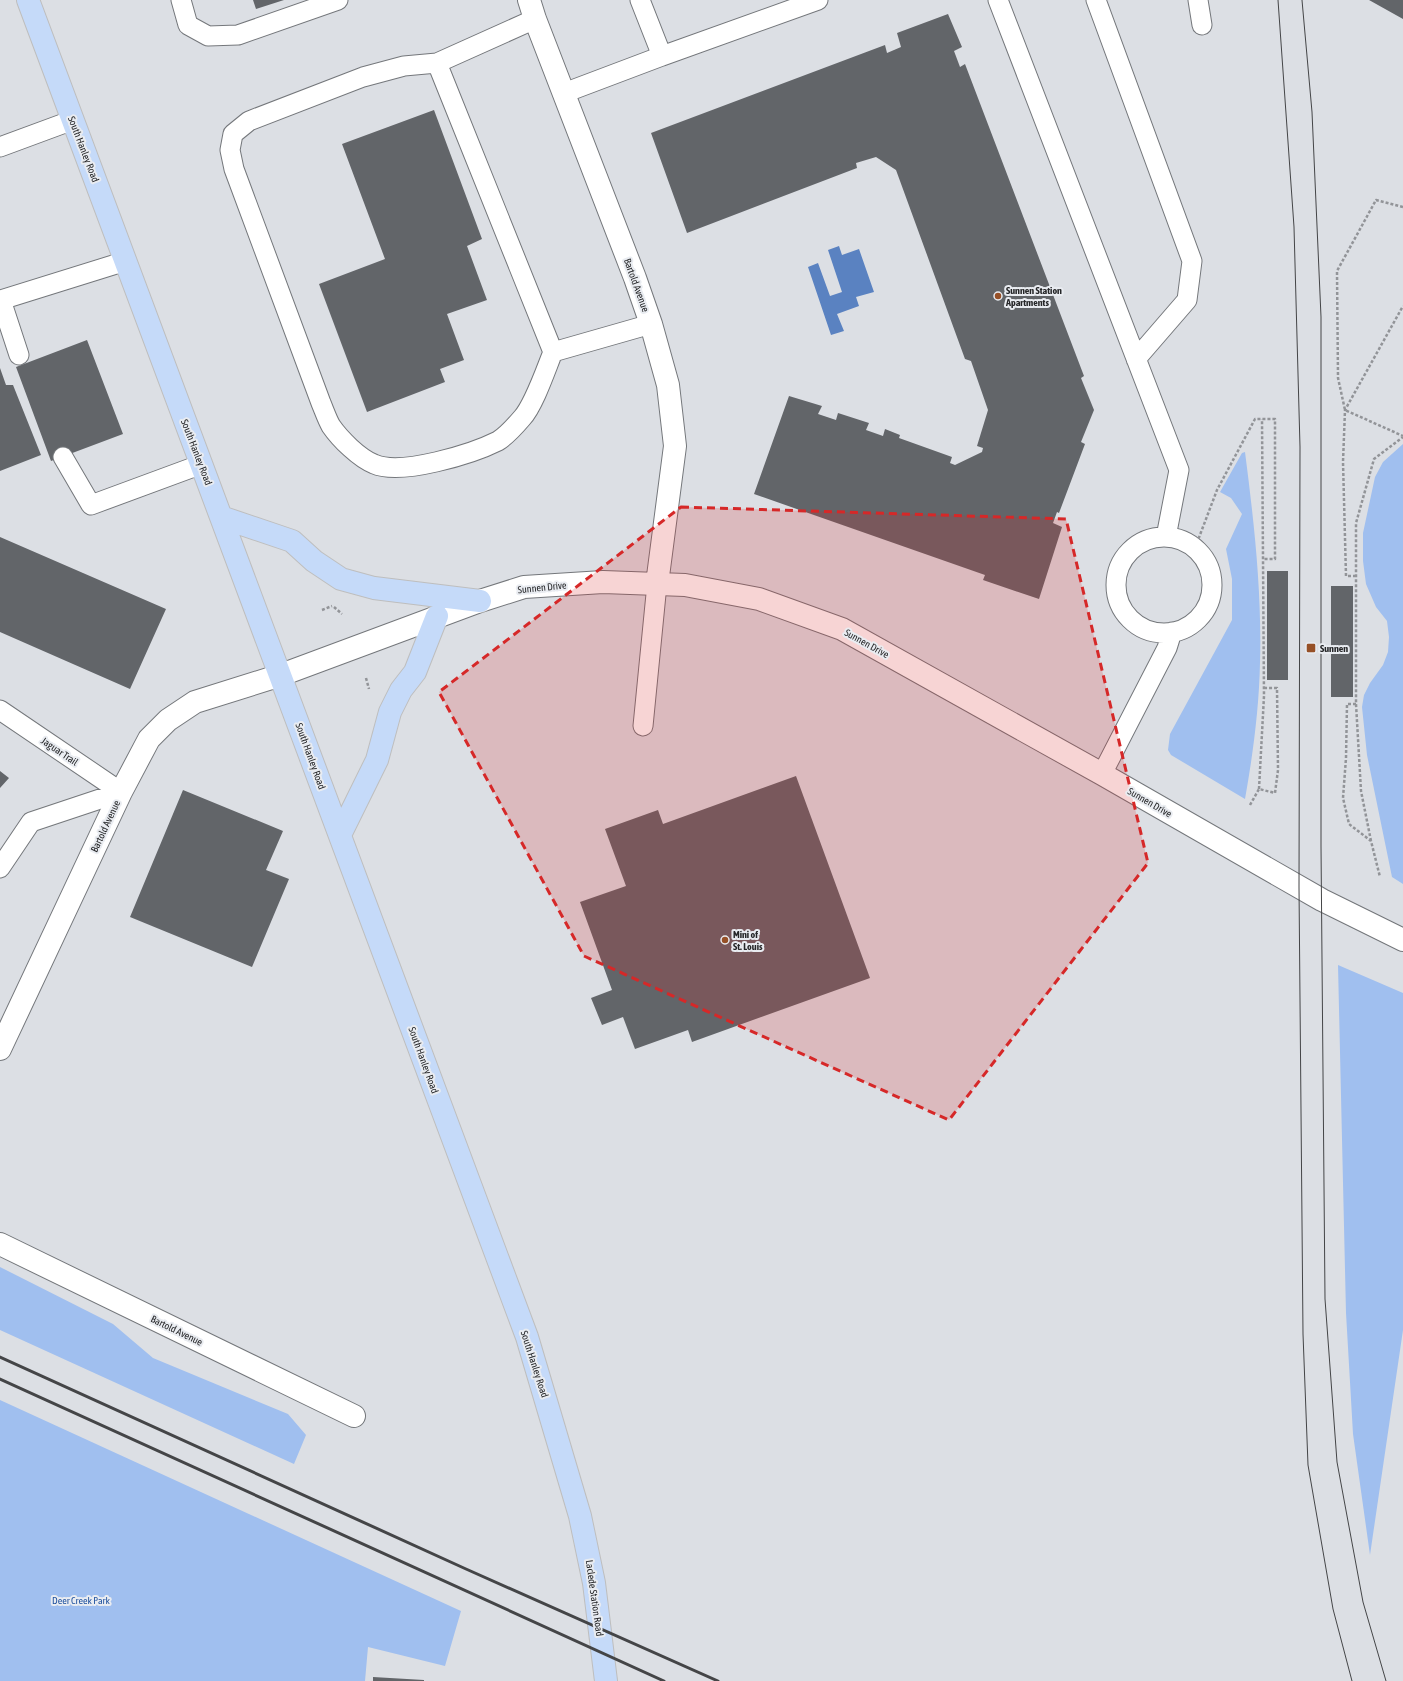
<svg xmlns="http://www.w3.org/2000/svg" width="1403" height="1681" viewBox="0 0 1403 1681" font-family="'Asap Condensed',sans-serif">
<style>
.green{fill:#a0bfef}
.water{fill:#5a82c1}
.building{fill:#626569}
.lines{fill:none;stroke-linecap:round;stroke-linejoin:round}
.service-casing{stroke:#74777b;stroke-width:21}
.minor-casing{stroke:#74777b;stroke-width:24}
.primary-casing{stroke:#bebebe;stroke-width:24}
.path{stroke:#929498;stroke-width:2.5;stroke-dasharray:3 2;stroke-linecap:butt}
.service{stroke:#fff;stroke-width:19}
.minor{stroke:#fff;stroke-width:22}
.primary{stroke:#c5daf9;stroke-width:22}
.tram{stroke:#444547;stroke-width:1}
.rail{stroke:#444547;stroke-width:3}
.marked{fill:#d62828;fill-opacity:0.2;stroke:#d62828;stroke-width:3;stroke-dasharray:8 5;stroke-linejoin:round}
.poi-dot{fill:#965027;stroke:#e9ecf1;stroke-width:1.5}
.labels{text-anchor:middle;stroke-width:4;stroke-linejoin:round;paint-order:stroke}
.street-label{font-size:10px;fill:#252628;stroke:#e9ecf1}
.poi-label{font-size:10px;font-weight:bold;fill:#252628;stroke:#e9ecf1;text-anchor:start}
.park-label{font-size:10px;fill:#20529f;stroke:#e9ecf1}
</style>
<rect width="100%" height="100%" fill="#dcdfe4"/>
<!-- green -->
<path class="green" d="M1403,444V884L1392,877L1367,755L1362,707L1364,695L1370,683L1383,665L1388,652L1389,637L1387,621L1376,607L1366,584L1363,561V533L1375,477L1383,462Z
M1245,452C1254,522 1262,592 1260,663C1259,709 1253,754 1245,799L1171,755L1168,750L1170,734L1232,620V579L1226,549L1242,514L1231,498L1220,492L1242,453Z
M1338,965L1403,993V1330L1370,1555L1353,1434L1346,1313Z
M0,1267L113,1324L153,1358L288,1414L306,1435L294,1464L0,1330Z
M0,1400L461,1611L445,1666L368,1647L365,1681H0Z"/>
<!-- water -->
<path class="water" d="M839,246L842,255L859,249L874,292L856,297L859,306L837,314L844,331L831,335L808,267L818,263L830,296L842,292L828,250Z"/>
<!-- building -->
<path class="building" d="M253,0H284L256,9Z
M1369,0H1403V19Z
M948,14L962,47L954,51L960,67L965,64L1084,376L1081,378L1094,410L1081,442L1085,444L1059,513L1057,512L1053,523L1062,527L1039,599L983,580L985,575L754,494L789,396L822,406L818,414L836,420L838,413L869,423L866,430L883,436L885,429L900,435L899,438L952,457L950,463L955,465L982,452L983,448L977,446L988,410L971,361L965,359L896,170L876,157L856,163L857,168L687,233L651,133L885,45L887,53L901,47L897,33Z
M434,110L482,239L467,246L487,300L447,314L464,360L440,369L445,382L367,412L319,284L385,259L342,144Z
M87,340L123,434L51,461L16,367Z
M0,368L6,385H13L41,455L0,471Z
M0,537L166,609L130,689L0,632Z
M1267,571H1288V680H1267Z
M1331,586H1353V697H1331Z
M0,771L9,778L0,788Z
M796,776L870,978L692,1042L688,1030L635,1049L623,1017L602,1025L591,998L612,990L580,902L626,886L605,829L658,810L663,824Z
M183,790L283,831L266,870L289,879L252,967L130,917Z
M373,1677L424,1680V1681H373Z"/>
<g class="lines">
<!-- service casing -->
<g class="service-casing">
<path id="service" d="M181,0L188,25L208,36L238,35L338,0
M998,0L1179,470L1166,537
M1096,0L1192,261L1187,300L1136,359
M1198,0L1202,25
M535,19L437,63L553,352L651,324
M662,56L818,0
M437,63L404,66L363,77L249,121L233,134L230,150L234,169L321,403C324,410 327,419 331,426C340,439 359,458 374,464C401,476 472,454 498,441C506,436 516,425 522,418C534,405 546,369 553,352
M564,93L662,56L640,0
M0,147L73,120
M19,355L1,300L126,261
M63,457L91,505L202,464
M1116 585a48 48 0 1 1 96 0a48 48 0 1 1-96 0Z
M0,710L121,792
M643,726L657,584
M1102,774L1167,648L1172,632
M0,868L31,822L121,792"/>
</g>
<!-- minor casing -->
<g class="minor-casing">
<path id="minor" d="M529,0L535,19L635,278L651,324L668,385L675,446L657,584
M0,1049L121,792L149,739L168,720L195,702L281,675L480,601L524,587L603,582L685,585L759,599L842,629L1102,774L1322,900L1403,940
M0,1244L354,1416"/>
</g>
<!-- primary casing -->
<g class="primary-casing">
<path id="primary" d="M28,0L527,1337L580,1516L594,1583L606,1681
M221,517L292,541L314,561L341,579L374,588L480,601
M340,835L377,760L390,712L401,690L415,672L437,616"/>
</g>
<!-- path -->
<path class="path" d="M1403,207L1376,200L1337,271L1338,378L1345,410L1403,436
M1195,548L1217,490L1255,419H1275V559H1264
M1356,576H1346L1343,462L1345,410L1403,306
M334,607L342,614
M322,610L332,606
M366,678L369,689
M1356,704H1347L1346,758L1343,798L1349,824L1371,841L1380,877
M1259,789L1264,696L1262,419
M1250,805L1259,789L1275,793L1278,770L1277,688H1264
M1371,841L1361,791L1356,704V523L1374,459L1403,437"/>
<!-- service -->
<use href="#service" class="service"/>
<!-- minor -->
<use href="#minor" class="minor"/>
<!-- primary -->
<use href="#primary" class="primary"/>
<!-- tram -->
<path class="tram" d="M1278,0L1294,227L1300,447L1299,887L1303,1334L1308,1465L1333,1609L1352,1681
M1302,0L1312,112L1321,317V846L1325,1299L1337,1462L1363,1602L1386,1681"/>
<!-- rail -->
<path class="rail" d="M0,1357L466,1569L718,1681
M0,1379L664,1681"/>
</g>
<!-- marked area -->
<path class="marked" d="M681,507L1066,519L1148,863L949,1120L584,956L439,692Z"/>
<!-- markers -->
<g class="poi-dot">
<circle cx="998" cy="296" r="4"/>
<rect x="1306" y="643" width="10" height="10" rx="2"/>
<circle cx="725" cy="940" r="4"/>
</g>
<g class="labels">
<!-- street labels -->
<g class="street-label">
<text transform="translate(84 149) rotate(69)" y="4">South Hanley Road</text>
<text transform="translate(637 285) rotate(70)" y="4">Bartold Avenue</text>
<text transform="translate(197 452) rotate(69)" y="4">South Hanley Road</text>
<text transform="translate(542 587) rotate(-6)" y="4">Sunnen Drive</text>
<text transform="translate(867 643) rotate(29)" y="4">Sunnen Drive</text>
<text transform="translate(60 751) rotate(34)" y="4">Jaguar Trail</text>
<text transform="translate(311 756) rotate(70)" y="4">South Hanley Road</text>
<text transform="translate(1150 802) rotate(30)" y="4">Sunnen Drive</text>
<text transform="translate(105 826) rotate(-65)" y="4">Bartold Avenue</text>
<text transform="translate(424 1060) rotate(70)" y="4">South Hanley Road</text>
<text transform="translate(177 1330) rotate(26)" y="4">Bartold Avenue</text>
<text transform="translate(535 1364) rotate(72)" y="4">South Hanley Road</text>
<text transform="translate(595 1598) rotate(82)" y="4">Laclede Station Road</text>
</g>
<!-- poi labels -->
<g class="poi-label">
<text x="1006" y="294">Sunnen Station<tspan x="1006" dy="12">Apartments</tspan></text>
<text x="1320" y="652">Sunnen</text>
<text x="733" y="938">Mini of<tspan x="733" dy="12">St. Louis</tspan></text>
</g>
<!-- park labels -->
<g class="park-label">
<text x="81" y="1604">Deer Creek Park</text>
</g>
</g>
</svg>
